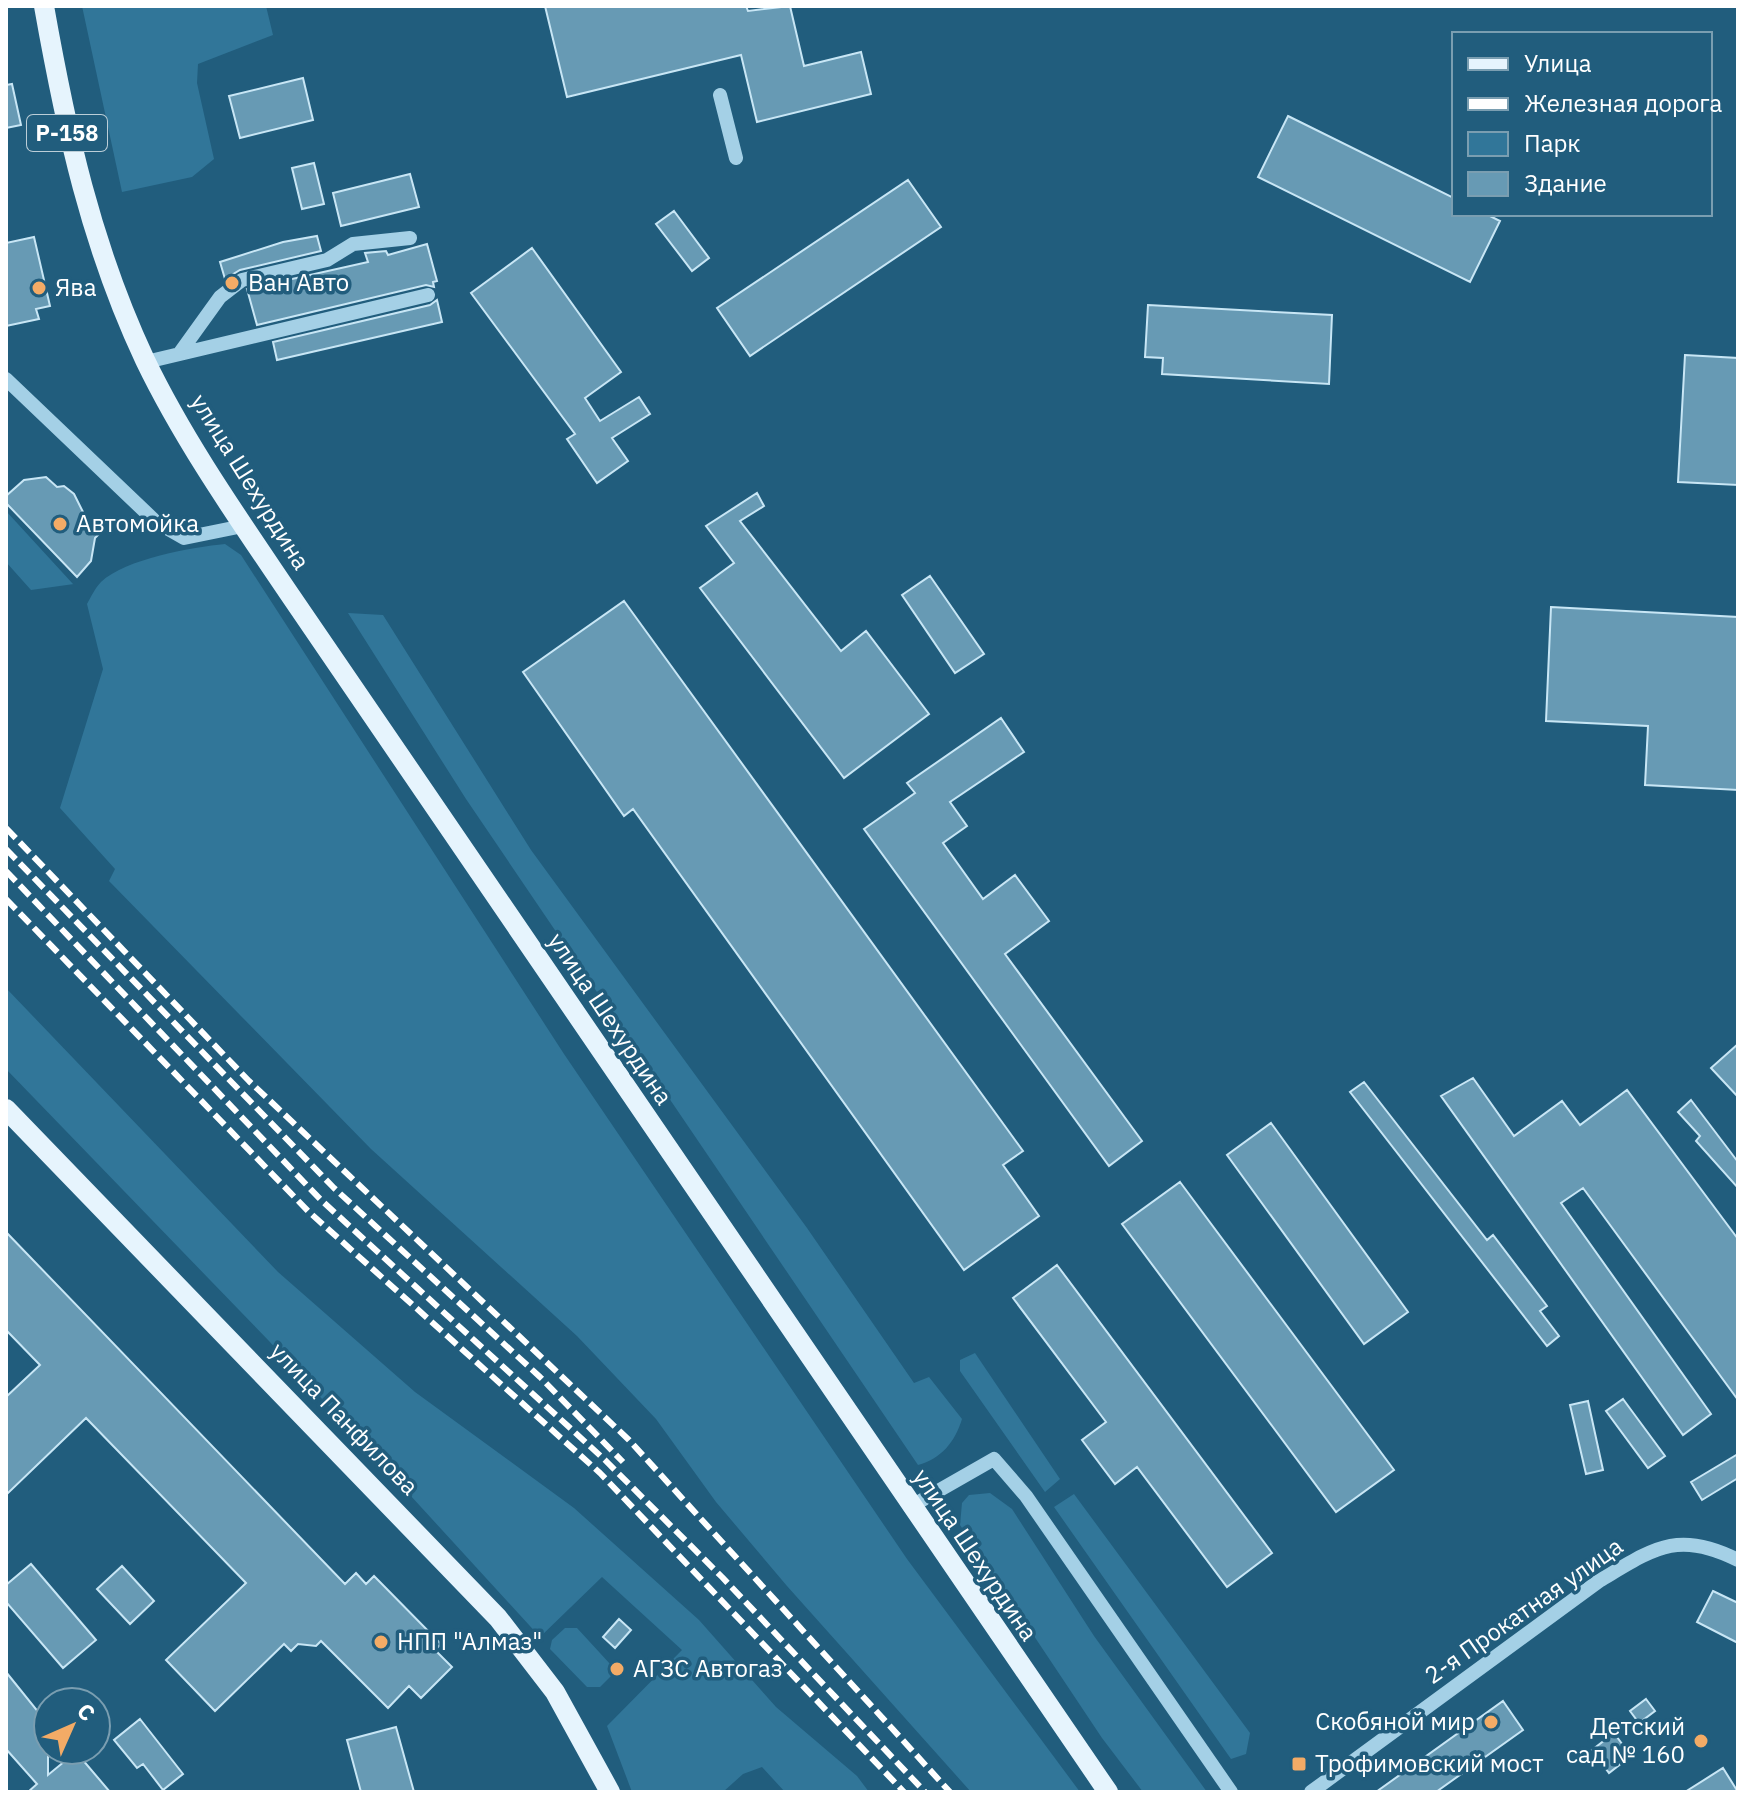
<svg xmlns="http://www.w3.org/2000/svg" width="1744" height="1798" viewBox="0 0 1744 1798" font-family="'IBM Plex Sans',sans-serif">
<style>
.green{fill:#317699}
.building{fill:#679ab4;stroke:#c8e6f5;stroke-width:2}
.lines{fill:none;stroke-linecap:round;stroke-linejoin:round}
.minor{stroke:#a4d0e6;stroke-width:14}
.major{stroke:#e6f4fd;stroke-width:20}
.rail{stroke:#fff;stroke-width:6;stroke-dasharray:14 6;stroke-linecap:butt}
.poi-dot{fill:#f3ab66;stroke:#215d7d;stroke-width:3}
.labels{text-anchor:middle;stroke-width:7;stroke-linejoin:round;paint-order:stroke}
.shield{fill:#215d7d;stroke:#bcced8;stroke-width:2}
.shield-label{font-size:22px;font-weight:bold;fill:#fff}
.poi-label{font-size:24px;fill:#fff;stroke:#215d7d;text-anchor:start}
.street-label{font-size:24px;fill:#fff;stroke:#215d7d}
</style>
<rect width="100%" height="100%" fill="#215d7d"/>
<!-- green -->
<path class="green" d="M82,6H266L273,35L198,64L197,83L214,159L192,177L122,192Z
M6,511L73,584H74L31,590L6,562Z
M225,544L241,555L564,1054L907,1559L1080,1792H971L787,1586L716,1502L656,1419L577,1336L371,1149L109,881L115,869L60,808L103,669L87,604C91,597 95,588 101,582C125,559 193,547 225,544Z
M348,613L383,615L531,850L807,1228L914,1383L929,1377L962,1419C955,1442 941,1459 918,1465L466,799Z
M6,988L278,1272L415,1392L574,1508L699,1620L776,1707L857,1776L869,1792H785L762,1767L743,1774L723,1792H632L607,1726L682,1650L602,1577L540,1637L269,1341L6,1069Z
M975,1353L1060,1479L1045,1492L960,1371V1360Z
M990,1493L1012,1509L1094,1636L1207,1792H1143L1102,1738L960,1525L962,1503L969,1495Z
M1074,1494L1250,1733L1246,1754L1231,1759L1054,1507Z
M565,1628H577L611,1665V1676L600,1687H587L550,1649L552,1640Z"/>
<!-- building -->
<path class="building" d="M545,6H746L748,11L790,6L804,66L861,52L871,94L757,122L741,55L567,97Z
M303,78L313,120L240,138L229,96Z
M12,84L21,125L6,128V85Z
M1288,116L1454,198V214H1486L1500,221L1470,282L1258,177Z
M314,163L324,204L302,209L292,168Z
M410,174L419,207L341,226L333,193Z
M908,180L941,227L750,356L717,308Z
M674,211L709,258L692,271L656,224Z
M317,236L321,251L240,270L225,279L220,262L283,242Z
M34,237L50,306L36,309L39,319L6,326V243Z
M427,244L437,281L433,282L434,287L426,285L257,325L247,289L368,262L365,253L386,251L388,255Z
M532,248L621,372L585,398L600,421L639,397L650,414L612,438L628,461L597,483L567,439L575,434L471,293Z
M437,300L442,322L277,360L273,342L430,305Z
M1148,305L1332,315L1329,384L1162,374L1163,358L1145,357Z
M1685,355L1738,358V485L1678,482Z
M46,477L57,487L64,486L74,494L85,516L101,532L95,538L91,561L77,577L6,503V496L24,480Z
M757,493L764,506L740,521L841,651L866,631L929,714L844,778L700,588L734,563L706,526Z
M930,576L984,654L955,673L902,595Z
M624,601L1023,1151L1003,1165L1039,1216L964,1270L633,809L624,816L523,672Z
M1551,607L1738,617V790L1645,785L1648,726L1546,721Z
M1001,718L1024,752L950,802L967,826L943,843L983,899L1015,875L1049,921L1005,954L1142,1141L1109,1166L864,829L915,793L907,783Z
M1738,1044V1097L1711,1068Z
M1473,1078L1514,1136L1562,1101L1580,1125L1627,1090L1738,1239V1400L1583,1188L1561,1203L1711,1414L1683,1435L1441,1096Z
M1364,1082L1487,1240L1493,1235L1547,1306L1540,1311L1559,1336L1547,1346L1350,1092Z
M1691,1100L1738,1162V1188L1696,1141L1700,1136L1678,1112Z
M1271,1123L1408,1312L1364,1344L1227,1155Z
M1180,1182L1394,1470L1336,1512L1122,1224Z
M6,1232L345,1584L356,1573L366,1584L374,1576L441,1644L435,1650L452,1667L421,1698L409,1686L388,1708L321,1641L316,1646L298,1644L291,1651L284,1644L215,1711L166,1660L246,1583L86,1418L6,1495V1397L40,1365L6,1330Z
M1057,1265L1272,1553L1227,1587L1137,1467L1115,1484L1082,1440L1106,1422L1013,1298Z
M1623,1399L1665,1456L1648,1468L1606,1411Z
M1588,1401L1603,1470L1586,1474L1570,1405Z
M1738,1454V1478L1702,1500L1691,1482Z
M31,1564L96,1640L63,1668L6,1602V1585Z
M122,1566L154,1601L130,1624L97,1589Z
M1713,1591L1738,1603V1643L1697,1622Z
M619,1619L631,1630L615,1648L603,1637Z
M6,1672L48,1724V1775L76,1752L110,1792H28L37,1784L6,1749Z
M1646,1699L1655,1711L1639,1723L1630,1711Z
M1503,1701L1523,1730L1436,1792H1376Z
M140,1719L183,1774L163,1790L143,1764L137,1768L114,1740Z
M396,1727L414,1792H361L347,1740Z
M1614,1733L1631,1756L1609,1773L1592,1750Z
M1723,1768L1738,1792H1685Z"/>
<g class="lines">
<!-- minor -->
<path class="minor" d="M720,95L736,158
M179,354L220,297L242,280L327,260L353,244L410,238
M146,362L428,295
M6,379L156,522L184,538L243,526
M910,1507L994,1459L1026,1496L1231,1792
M1311,1792L1599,1581C1653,1549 1677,1529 1738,1560"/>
<!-- major -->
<path class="major" d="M44,6C66,130 91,245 145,360C184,441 238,518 288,592L1108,1792
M6,1109L498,1618L555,1692L610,1792"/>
<!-- rail -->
<path class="rail" d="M6,828L249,1081L629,1440L950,1792
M6,849L334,1188L540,1377L623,1462
M6,871L321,1200L605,1460L722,1577L925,1792
M6,899L308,1211L600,1473L904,1792"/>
</g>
<!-- markers -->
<g class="poi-dot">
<circle cx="232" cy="283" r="8"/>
<circle cx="39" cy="288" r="8"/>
<circle cx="60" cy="524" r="8"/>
<circle cx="381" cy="1642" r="8"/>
<circle cx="617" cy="1669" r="8"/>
<circle cx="1491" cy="1722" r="8"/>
<circle cx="1701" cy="1741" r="8"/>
<rect x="1291" y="1756" width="16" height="16" rx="4"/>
</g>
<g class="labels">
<!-- shield labels -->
<rect class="shield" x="27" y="115" width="80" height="36" rx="6"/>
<g class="shield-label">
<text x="67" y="141">Р-158</text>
</g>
<!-- poi labels -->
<g class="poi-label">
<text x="248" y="291">Ван Авто</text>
<text x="55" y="296">Ява</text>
<text x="76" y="532">Автомойка</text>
<text x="397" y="1650">НПП "Алмаз"</text>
<text x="633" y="1677">АГЗС Автогаз</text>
<text x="1475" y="1730" text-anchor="end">Скобяной мир</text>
<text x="1685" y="1735" text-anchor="end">Детский<tspan x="1685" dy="28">сад № 160</tspan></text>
<text x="1315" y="1772">Трофимовский мост</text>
</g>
<!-- street labels -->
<g class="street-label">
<text transform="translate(250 482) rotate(58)" y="8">улица Шехурдина</text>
<text transform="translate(610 1019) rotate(56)" y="8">улица Шехурдина</text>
<text transform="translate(344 1419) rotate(46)" y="8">улица Панфилова</text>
<text transform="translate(975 1555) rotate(56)" y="8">улица Шехурдина</text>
<text transform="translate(1524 1611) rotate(-35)" y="8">2-я Прокатная улица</text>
</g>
</g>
<!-- border -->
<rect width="1744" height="1798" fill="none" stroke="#ffffff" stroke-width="16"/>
<!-- legend -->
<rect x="1452" y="32" width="260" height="184" fill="#215d7d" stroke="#7a9eb1" stroke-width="2"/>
<rect x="1468" y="58" width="40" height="12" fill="#e6f4fd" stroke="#7a9eb1" stroke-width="2"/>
<text x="1524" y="72" font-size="24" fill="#ffffff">Улица</text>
<rect x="1468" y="98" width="40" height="12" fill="#ffffff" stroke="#7a9eb1" stroke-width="2"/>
<text x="1524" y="112" font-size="24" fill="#ffffff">Железная дорога</text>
<rect x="1468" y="132" width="40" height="24" fill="#317699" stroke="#7a9eb1" stroke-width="2"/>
<text x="1524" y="152" font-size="24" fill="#ffffff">Парк</text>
<rect x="1468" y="172" width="40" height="24" fill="#679ab4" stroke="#7a9eb1" stroke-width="2"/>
<text x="1524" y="192" font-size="24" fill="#ffffff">Здание</text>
<!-- north arrow -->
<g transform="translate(72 1726) rotate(45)"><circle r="38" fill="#215d7d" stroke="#7a9eb1" stroke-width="2"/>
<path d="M0-6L14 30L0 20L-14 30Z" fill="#f3ab66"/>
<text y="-12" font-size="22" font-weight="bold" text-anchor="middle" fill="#ffffff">С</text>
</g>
</svg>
